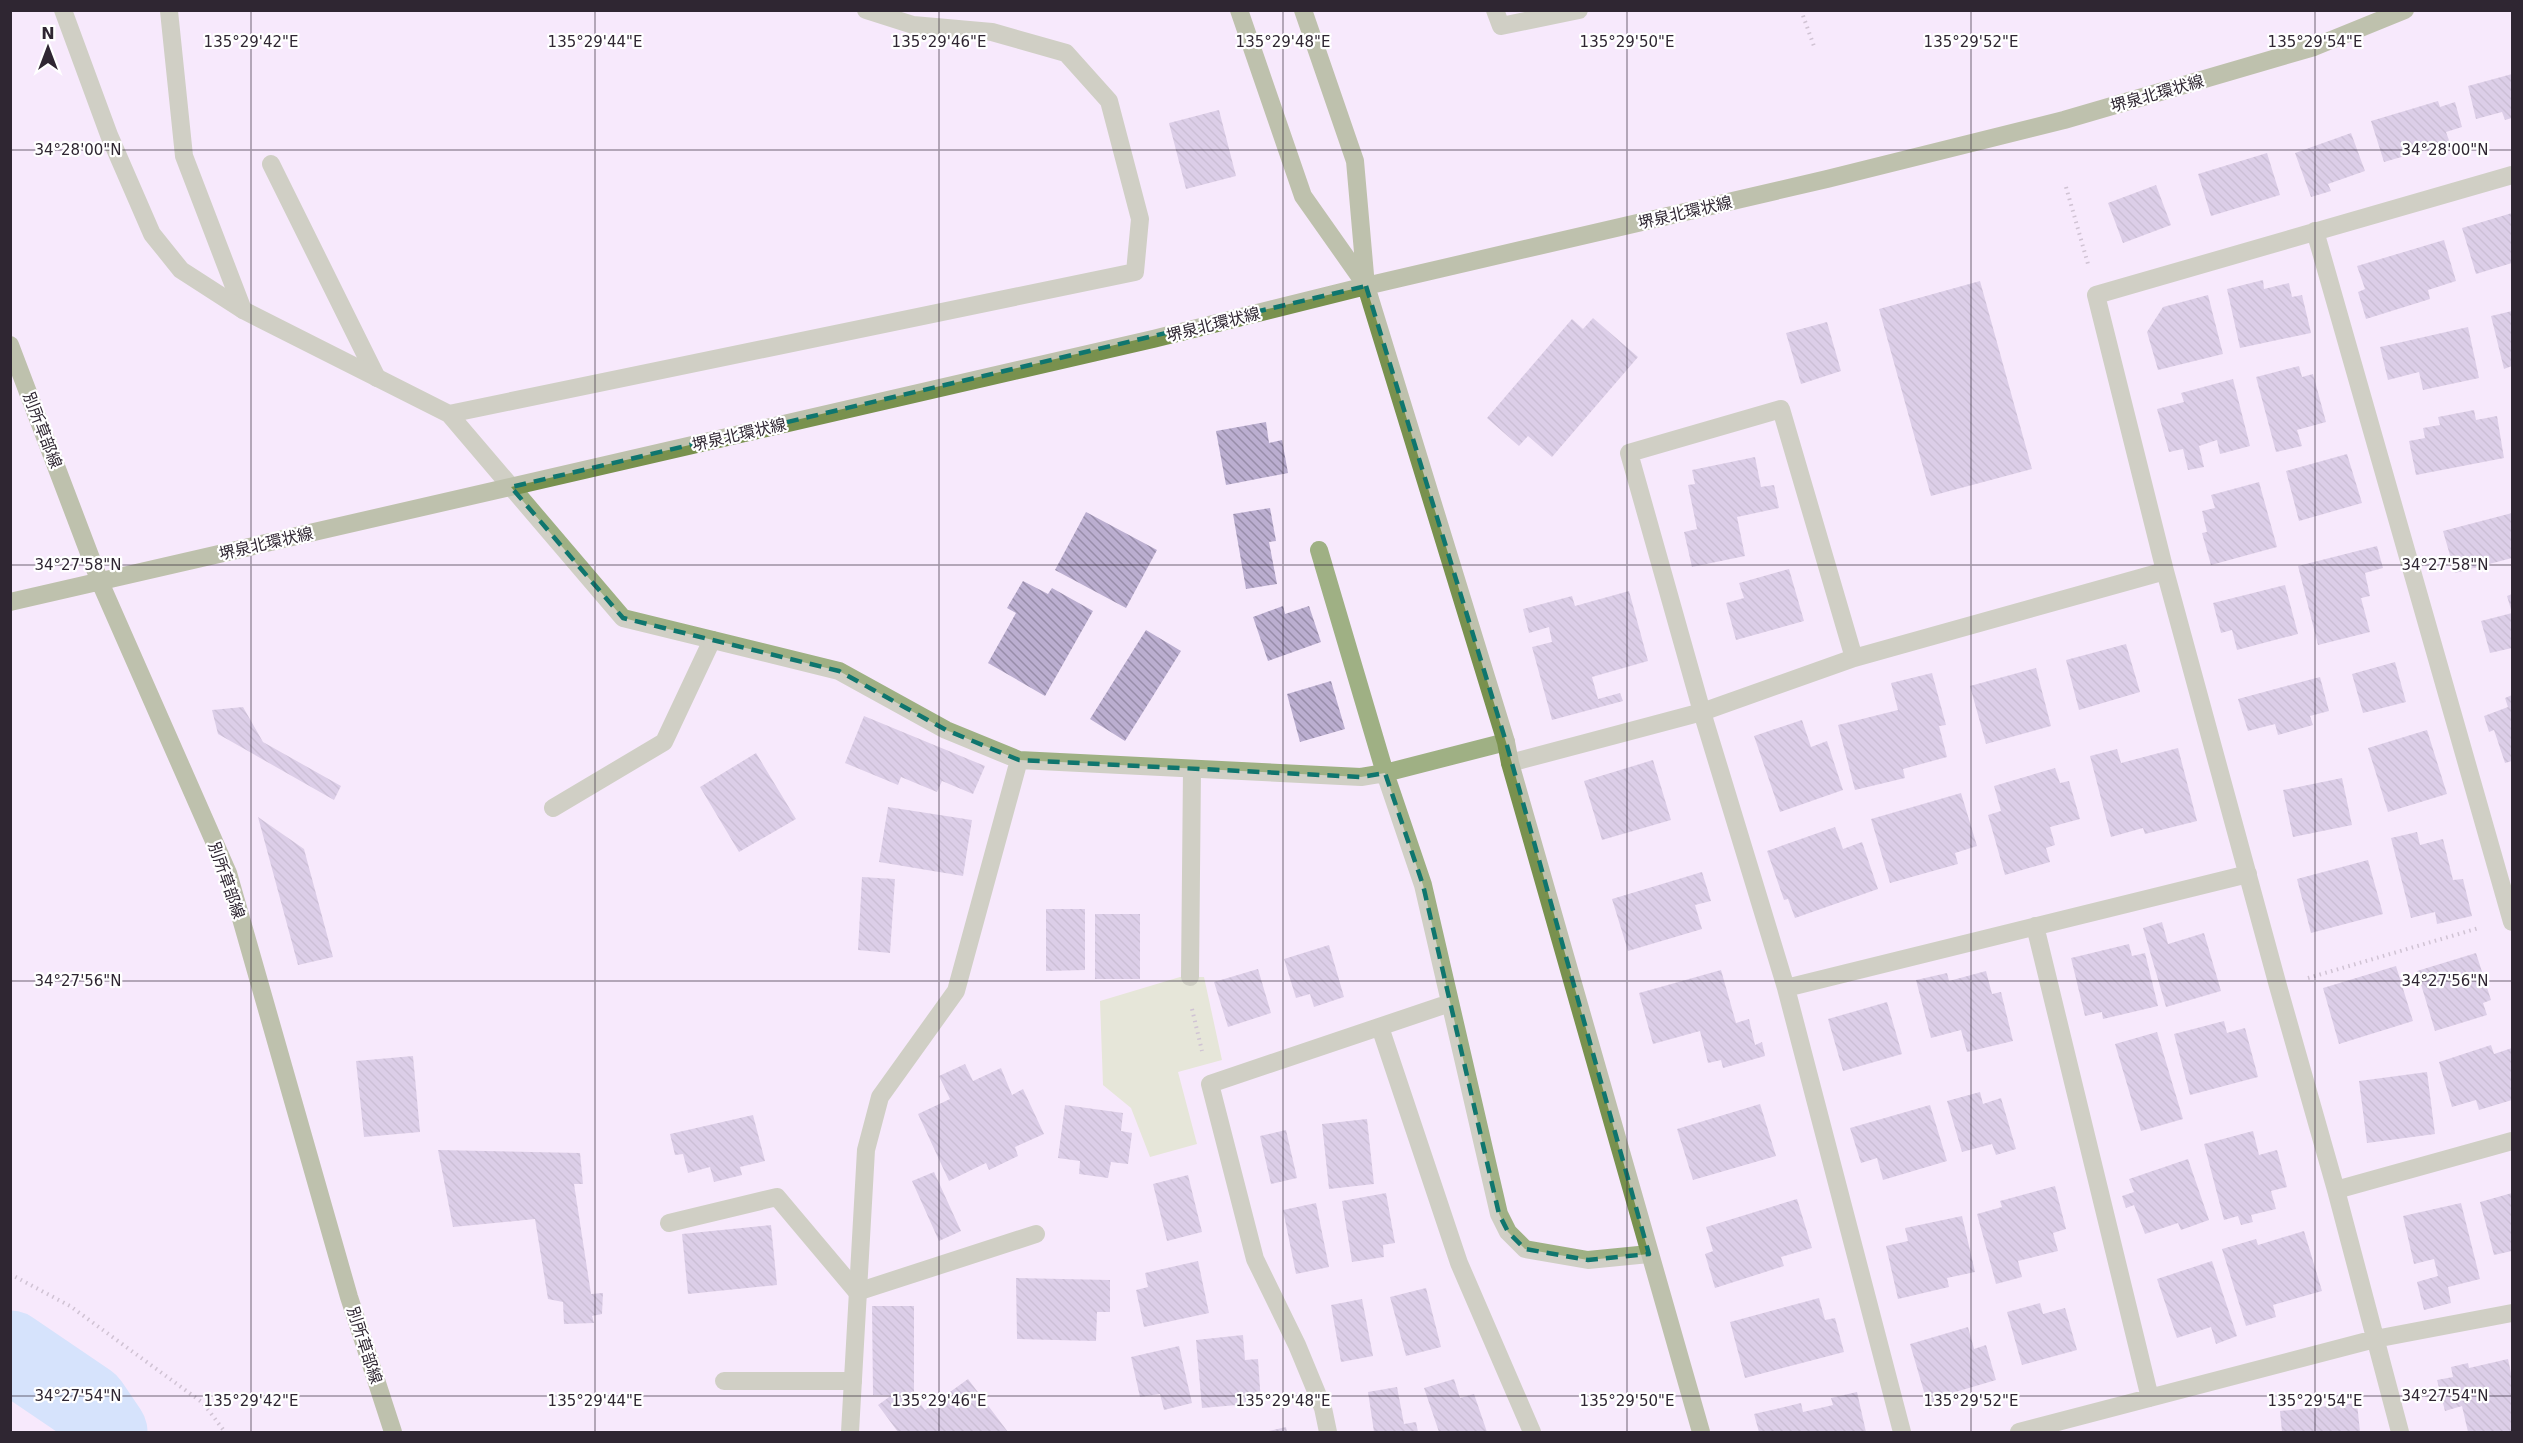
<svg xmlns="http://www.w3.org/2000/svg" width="2523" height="1443" viewBox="0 0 2523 1443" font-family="'DejaVu Sans','Noto Sans JP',sans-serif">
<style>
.green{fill:#d1e3af}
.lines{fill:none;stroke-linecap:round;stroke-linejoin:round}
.river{stroke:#aedbfd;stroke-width:81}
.building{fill:url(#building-back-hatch)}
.path{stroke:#a094a4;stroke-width:4;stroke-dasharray:1.5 4.5;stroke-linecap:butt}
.lane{stroke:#9fb084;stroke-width:18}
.street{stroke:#9fb084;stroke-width:18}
.secondary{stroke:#79914e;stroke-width:18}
.marked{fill:none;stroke:#0f766e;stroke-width:4.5;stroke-dasharray:12 8;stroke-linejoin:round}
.ticks{fill:none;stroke:#2f2632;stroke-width:1.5;stroke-opacity:0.45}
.labels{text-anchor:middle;stroke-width:4.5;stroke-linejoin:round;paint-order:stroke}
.street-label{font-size:16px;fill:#2f2632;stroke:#fff}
.ticks-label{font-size:15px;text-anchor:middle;fill:#2f2632;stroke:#fff;stroke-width:4.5;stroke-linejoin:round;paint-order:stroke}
</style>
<defs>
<pattern id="building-back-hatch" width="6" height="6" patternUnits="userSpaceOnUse" patternTransform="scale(1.5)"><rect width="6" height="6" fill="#bbaed0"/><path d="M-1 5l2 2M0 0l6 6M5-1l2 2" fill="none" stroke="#988da9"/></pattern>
</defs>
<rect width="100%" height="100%" fill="#f7e9fc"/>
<!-- green -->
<path class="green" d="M1180,977H1204L1222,1060L1178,1072L1197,1144L1150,1157L1131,1108L1103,1085L1100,1001Z"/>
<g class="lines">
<!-- river -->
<path class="river" d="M10,1351L88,1404L107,1432"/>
</g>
<!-- building -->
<path class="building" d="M2512,74V118L2505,120L2502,112L2476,119L2468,86Z
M2438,101L2440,107L2455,102L2462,127L2446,132L2450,143L2384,162L2371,121Z
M1219,110L1236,176L1186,189L1169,123Z
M2351,133L2365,171L2328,184L2331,191L2311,197L2295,153Z
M2267,153L2280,195L2211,216L2198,174Z
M2156,185L2171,225L2123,243L2108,203Z
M2512,213V263L2476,274L2462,228Z
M2444,240L2456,281L2428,290L2430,299L2366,319L2358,292L2365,289L2357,266Z
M2263,280L2264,289L2289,283L2292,297L2302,295L2311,333L2240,348L2227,289Z
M1980,281L2032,469L1931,496L1879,309Z
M2208,295L2223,354L2158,370L2147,332L2163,307Z
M2512,311V366L2504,369L2491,316Z
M1593,318L1638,357L1552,457L1528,436L1519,446L1487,418L1572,319L1583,329Z
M1827,322L1841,371L1801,384L1786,333Z
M2468,327L2479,378L2423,390L2419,372L2388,380L2380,347Z
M2299,366L2302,377L2313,374L2326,422L2297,430L2302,446L2276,452L2256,377Z
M2233,379L2250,446L2220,454L2217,440L2199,446L2204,467L2188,470L2183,449L2169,452L2157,409L2184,402L2181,393Z
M2474,410L2476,420L2497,416L2504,458L2416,475L2409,441L2425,438L2423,428L2440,425L2438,417Z
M1266,422L1269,443L1282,440L1288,473L1226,485L1216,431Z
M2347,454L2362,503L2299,521L2286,471Z
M1755,457L1761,487L1774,485L1779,508L1737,517L1745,556L1692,567L1684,532L1697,529L1688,485L1695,484L1692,470Z
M2259,482L2277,547L2211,565L2202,533L2207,532L2202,511L2215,508L2211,495Z
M1270,508L1276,541L1269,542L1277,584L1246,589L1233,514Z
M1086,512L1157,550L1126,608L1055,570Z
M2512,513V558L2455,573L2443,531Z
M2377,546L2383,568L2365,573L2370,596L2361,598L2370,632L2318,645L2298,566Z
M1789,569L1804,621L1736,640L1726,603L1744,598L1739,583Z
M1023,581L1048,594L1052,588L1093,611L1045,696L988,663L1016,613L1007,608Z
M2285,585L2298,634L2237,650L2232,630L2221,633L2213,603Z
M1629,591L1648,661L1592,677L1598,699L1620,693L1623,701L1552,720L1532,647L1552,642L1549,627L1529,633L1523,609L1572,596L1575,606Z
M2512,594V648L2490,653L2481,621L2512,613L2507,596Z
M1283,606L1285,614L1309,606L1321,642L1268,661L1253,617Z
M1146,630L1181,651L1125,741L1090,719Z
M2126,644L2140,692L2079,710L2066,660Z
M2395,662L2406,702L2363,713L2352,674Z
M2036,668L2051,726L1986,744L1970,686Z
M1932,673L1946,725L1939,726L1947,757L1903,769L1905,778L1855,790L1838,725L1898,710L1891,683Z
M2320,677L2329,711L2310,716L2313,725L2278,735L2275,724L2248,731L2238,699Z
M1331,681L1345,729L1300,742L1287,694Z
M2512,695V761L2505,763L2494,730L2489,732L2484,716L2508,707L2505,698Z
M243,707L263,742L341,786L334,800L218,734L212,710Z
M864,716L985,766L973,794L942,781L937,792L901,777L898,785L845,763Z
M1802,720L1811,747L1827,741L1843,790L1780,812L1754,736Z
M2427,730L2447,794L2388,812L2368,748Z
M2178,748L2197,821L2145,834L2143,828L2111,837L2090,756L2117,749L2121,763Z
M756,753L796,819L739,852L700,787Z
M1653,760L1671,820L1602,840L1584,781Z
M2055,768L2060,783L2069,781L2080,819L2050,827L2055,845L2046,848L2050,862L2005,875L1988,815L2001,811L1994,786Z
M2342,778L2352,825L2293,837L2283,790Z
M1961,793L1977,846L1955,853L1958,864L1890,883L1871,819Z
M888,807L972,820L963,876L879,862Z
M258,817L304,849L333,957L298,965Z
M1835,827L1843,849L1862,842L1878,889L1795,918L1788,899L1784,900L1767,851Z
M2417,832L2420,845L2443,839L2453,880L2463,879L2472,916L2437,924L2435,912L2411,918L2391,838Z
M2368,860L2383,914L2311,933L2297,879Z
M1702,872L1711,901L1695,905L1702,929L1628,951L1612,899Z
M862,877L895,879L890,953L858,950Z
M1046,909H1085V970L1046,971Z
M1095,914H1140V979H1095Z
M2162,922L2168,944L2204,933L2221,991L2166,1007L2143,928Z
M2129,944L2132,956L2145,953L2158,1006L2103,1019L2102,1012L2085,1016L2071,958Z
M1329,945L1344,997L1314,1007L1310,994L1296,998L1284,959Z
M2476,953L2491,1000L2483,1003L2487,1015L2435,1031L2417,971Z
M2396,966L2413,1021L2339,1044L2323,988Z
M1258,969L1271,1013L1228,1027L1214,982Z
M1721,970L1736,1023L1749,1019L1755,1045L1762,1042L1765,1056L1723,1068L1721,1060L1708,1063L1700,1031L1653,1044L1639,993Z
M1986,971L1992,994L2001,992L2013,1041L1967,1052L1961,1030L1931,1038L1916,980L1947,973L1949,981Z
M1887,1002L1902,1054L1843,1071L1828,1019Z
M2224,1021L2227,1033L2245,1028L2258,1077L2190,1095L2174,1034Z
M2157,1032L2183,1119L2141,1131L2115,1044Z
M2491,1045L2494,1054L2512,1048V1100L2479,1110L2476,1100L2452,1107L2439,1062Z
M413,1056L420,1132L364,1137L356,1061Z
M965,1064L973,1081L1001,1068L1012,1095L1023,1089L1044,1134L1015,1147L1018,1156L989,1170L986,1163L949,1181L918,1114L950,1099L939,1076Z
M2427,1072L2435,1134L2367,1143L2359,1081Z
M1980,1092L1983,1104L2001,1098L2016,1149L1996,1155L1992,1144L1962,1152L1947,1101Z
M1760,1104L1776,1156L1693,1180L1677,1129Z
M1065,1105L1123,1113L1121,1131L1132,1133L1128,1164L1111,1162L1108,1178L1079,1174L1080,1161L1058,1158Z
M1930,1105L1947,1161L1883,1180L1877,1158L1861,1163L1850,1128Z
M753,1115L765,1161L740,1167L742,1175L714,1182L710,1167L688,1173L683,1154L675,1155L670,1134Z
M1367,1119L1374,1184L1329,1189L1322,1124Z
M1286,1130L1297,1178L1271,1184L1260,1136Z
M2253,1131L2259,1155L2277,1150L2287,1187L2271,1191L2276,1209L2251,1215L2253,1222L2241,1225L2238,1216L2224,1220L2204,1144Z
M438,1150L580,1153L583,1184H574L591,1294L603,1293L602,1314L592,1316L594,1323L564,1324L563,1302L548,1299L535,1219L453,1227Z
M2188,1159L2209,1220L2181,1230L2178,1223L2145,1234L2134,1205L2126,1208L2122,1196L2134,1192L2129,1179Z
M934,1172L961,1231L939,1241L912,1181Z
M1188,1175L1202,1232L1167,1241L1153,1184Z
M2055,1186L2066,1229L2053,1233L2058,1251L2018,1261L2022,1277L1996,1284L1977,1214L2002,1207L2000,1201Z
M1386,1193L1395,1243L1383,1245L1384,1257L1352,1262L1342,1201Z
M2512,1193V1251L2494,1255L2480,1202Z
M1797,1199L1812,1248L1781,1257L1784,1266L1715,1288L1705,1254L1713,1251L1706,1227Z
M1316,1203L1329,1267L1296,1274L1283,1210Z
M2461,1203L2480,1279L2448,1287L2451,1303L2424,1310L2417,1282L2438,1276L2434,1259L2414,1264L2403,1216Z
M1962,1216L1975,1272L1947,1278L1949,1287L1898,1299L1886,1246L1908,1241L1905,1228Z
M771,1225L777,1285L688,1294L682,1234Z
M2304,1231L2322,1291L2273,1305L2276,1317L2246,1326L2222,1249L2256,1239L2258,1245Z
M1198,1261L1209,1313L1144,1327L1136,1290L1148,1287L1145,1273Z
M2212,1261L2237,1336L2216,1344L2211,1327L2177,1338L2157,1279Z
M1016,1278L1110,1280V1312H1097L1096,1341L1017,1339Z
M1426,1288L1441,1347L1406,1356L1390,1297Z
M1819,1298L1825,1320L1835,1318L1844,1352L1745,1378L1730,1322Z
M1362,1299L1373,1356L1341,1362L1331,1305Z
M2040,1303L2043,1314L2065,1308L2077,1350L2022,1365L2007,1312Z
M872,1306H914V1395L925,1410L968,1379L1008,1432H898L878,1405L892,1395H873Z
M1968,1327L1974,1349L1986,1345L1996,1380L1952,1393L1954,1402L1929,1409L1910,1344Z
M1243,1335L1245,1360L1258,1359L1261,1403L1202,1408L1196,1340Z
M1179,1346L1192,1403L1164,1410L1160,1394L1140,1397L1131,1357Z
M2508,1359L2512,1378V1432H2468L2462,1406L2445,1411L2437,1380L2453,1377L2451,1367L2468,1363L2469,1368Z
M1454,1379L1460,1398L1474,1394L1487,1432H1439L1424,1388Z
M1397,1387L1404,1424L1416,1422L1418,1432H1374L1368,1392Z
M1857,1392L1866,1432H1759L1754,1414L1801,1403L1803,1412L1833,1405L1831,1398Z
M2357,1403L2360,1432H2282L2280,1411Z
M1286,1427L1287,1432H1265Z"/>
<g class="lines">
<!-- path -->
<path class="path" d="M1801,10L1815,49
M2066,187L2088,264
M2308,978L2479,928
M1192,1009L1202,1051
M10,1274L70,1306L203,1403L225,1432"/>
<!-- lane -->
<path class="lane" d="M169,11L184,156L243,310
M271,164L377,378
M553,808L664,742L712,640
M1190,977L1192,769
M669,1223L777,1197L857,1292L1036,1234
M724,1381H853"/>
<!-- street -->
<path class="street" d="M63,10L109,135L152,234L181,270L243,310L449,414L623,618L839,671L946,730L1019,760L1361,777L1385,773L1506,742
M1495,10L1501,26L1579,10
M2315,231L2512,922
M449,414L1135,272L1140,219L1109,101L1066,53L992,32L913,25L866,10
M1319,550L1385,773L1423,885L1499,1214L1508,1232L1525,1249L1588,1260L1649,1254
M1510,763L1702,712L1854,658L2165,571
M2035,926L2150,1398
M1786,988L1702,712L1629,453L1781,409L1854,658
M1380,1027L1459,1263L1532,1432
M2336,1190L2512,1141
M850,1432L866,1150L880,1097L956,991L1019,760
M1328,1432L1323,1408L1297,1345L1255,1259L1210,1084L1450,1003
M1902,1432L1786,988L2248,874
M2019,1432L2375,1339L2512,1313
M2400,1432L2336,1190L2278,986L2165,571L2096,295L2512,175"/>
<!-- secondary -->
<path class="secondary" d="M1239,10L1303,196L1365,284
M1303,10L1355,161L1366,286L1506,742L1510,763L1701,1432
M10,345L100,582L228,873L349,1297L393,1432
M10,602L1153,339L1366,286L1827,179L2064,120L2314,47L2405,10"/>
</g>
<!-- marked area -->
<path d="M0 0H2523V1443H0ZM1366,286L1506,742L1649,1254L1588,1260L1525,1249L1508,1232L1499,1214L1423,885L1385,773L1361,777L1019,760L946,730L839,671L623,618L511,487Z" fill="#f7e9fc" fill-opacity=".55" fill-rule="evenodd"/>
<path class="marked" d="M1366,286L1506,742L1649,1254L1588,1260L1525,1249L1508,1232L1499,1214L1423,885L1385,773L1361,777L1019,760L946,730L839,671L623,618L511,487Z"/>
<!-- ticks -->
<path class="ticks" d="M251,10V1432M595,10V1432M939,10V1432M1283,10V1432M1627,10V1432M1971,10V1432M2315,10V1432M10,150H2512M10,565H2512M10,981H2512M10,1396H2512"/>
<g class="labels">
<!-- street labels -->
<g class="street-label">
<text transform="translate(2157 93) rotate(-16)" y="6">堺泉北環状線</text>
<text transform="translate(1685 212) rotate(-13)" y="6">堺泉北環状線</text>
<text transform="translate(1213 324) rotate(-14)" y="6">堺泉北環状線</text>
<text transform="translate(43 430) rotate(69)" y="6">別所草部線</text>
<text transform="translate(739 434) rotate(-13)" y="6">堺泉北環状線</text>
<text transform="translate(266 543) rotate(-13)" y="6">堺泉北環状線</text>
<text transform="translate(227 880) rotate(71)" y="6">別所草部線</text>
<text transform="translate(365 1345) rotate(72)" y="6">別所草部線</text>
</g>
</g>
<g class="ticks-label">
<text x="251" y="47">135°29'42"E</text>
<text x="595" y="47">135°29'44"E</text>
<text x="939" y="47">135°29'46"E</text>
<text x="1283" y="47">135°29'48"E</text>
<text x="1627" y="47">135°29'50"E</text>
<text x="1971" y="47">135°29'52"E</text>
<text x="2315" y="47">135°29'54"E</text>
<text x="78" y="155">34°28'00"N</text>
<text x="2445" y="155">34°28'00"N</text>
<text x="78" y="570">34°27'58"N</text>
<text x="2445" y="570">34°27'58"N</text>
<text x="78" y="986">34°27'56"N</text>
<text x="2445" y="986">34°27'56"N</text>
<text x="78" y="1401">34°27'54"N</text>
<text x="2445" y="1401">34°27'54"N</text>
<text x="251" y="1406">135°29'42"E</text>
<text x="595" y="1406">135°29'44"E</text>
<text x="939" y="1406">135°29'46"E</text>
<text x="1283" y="1406">135°29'48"E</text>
<text x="1627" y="1406">135°29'50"E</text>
<text x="1971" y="1406">135°29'52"E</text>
<text x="2315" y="1406">135°29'54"E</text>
</g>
<!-- border -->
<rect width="2523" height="1443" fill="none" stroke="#2f2632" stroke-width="24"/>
<!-- north arrow -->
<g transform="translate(48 48)" stroke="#ffffff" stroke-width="4.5" paint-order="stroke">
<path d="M0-4.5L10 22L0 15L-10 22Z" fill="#2f2632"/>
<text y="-9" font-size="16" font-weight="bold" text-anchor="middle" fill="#2f2632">N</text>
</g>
</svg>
